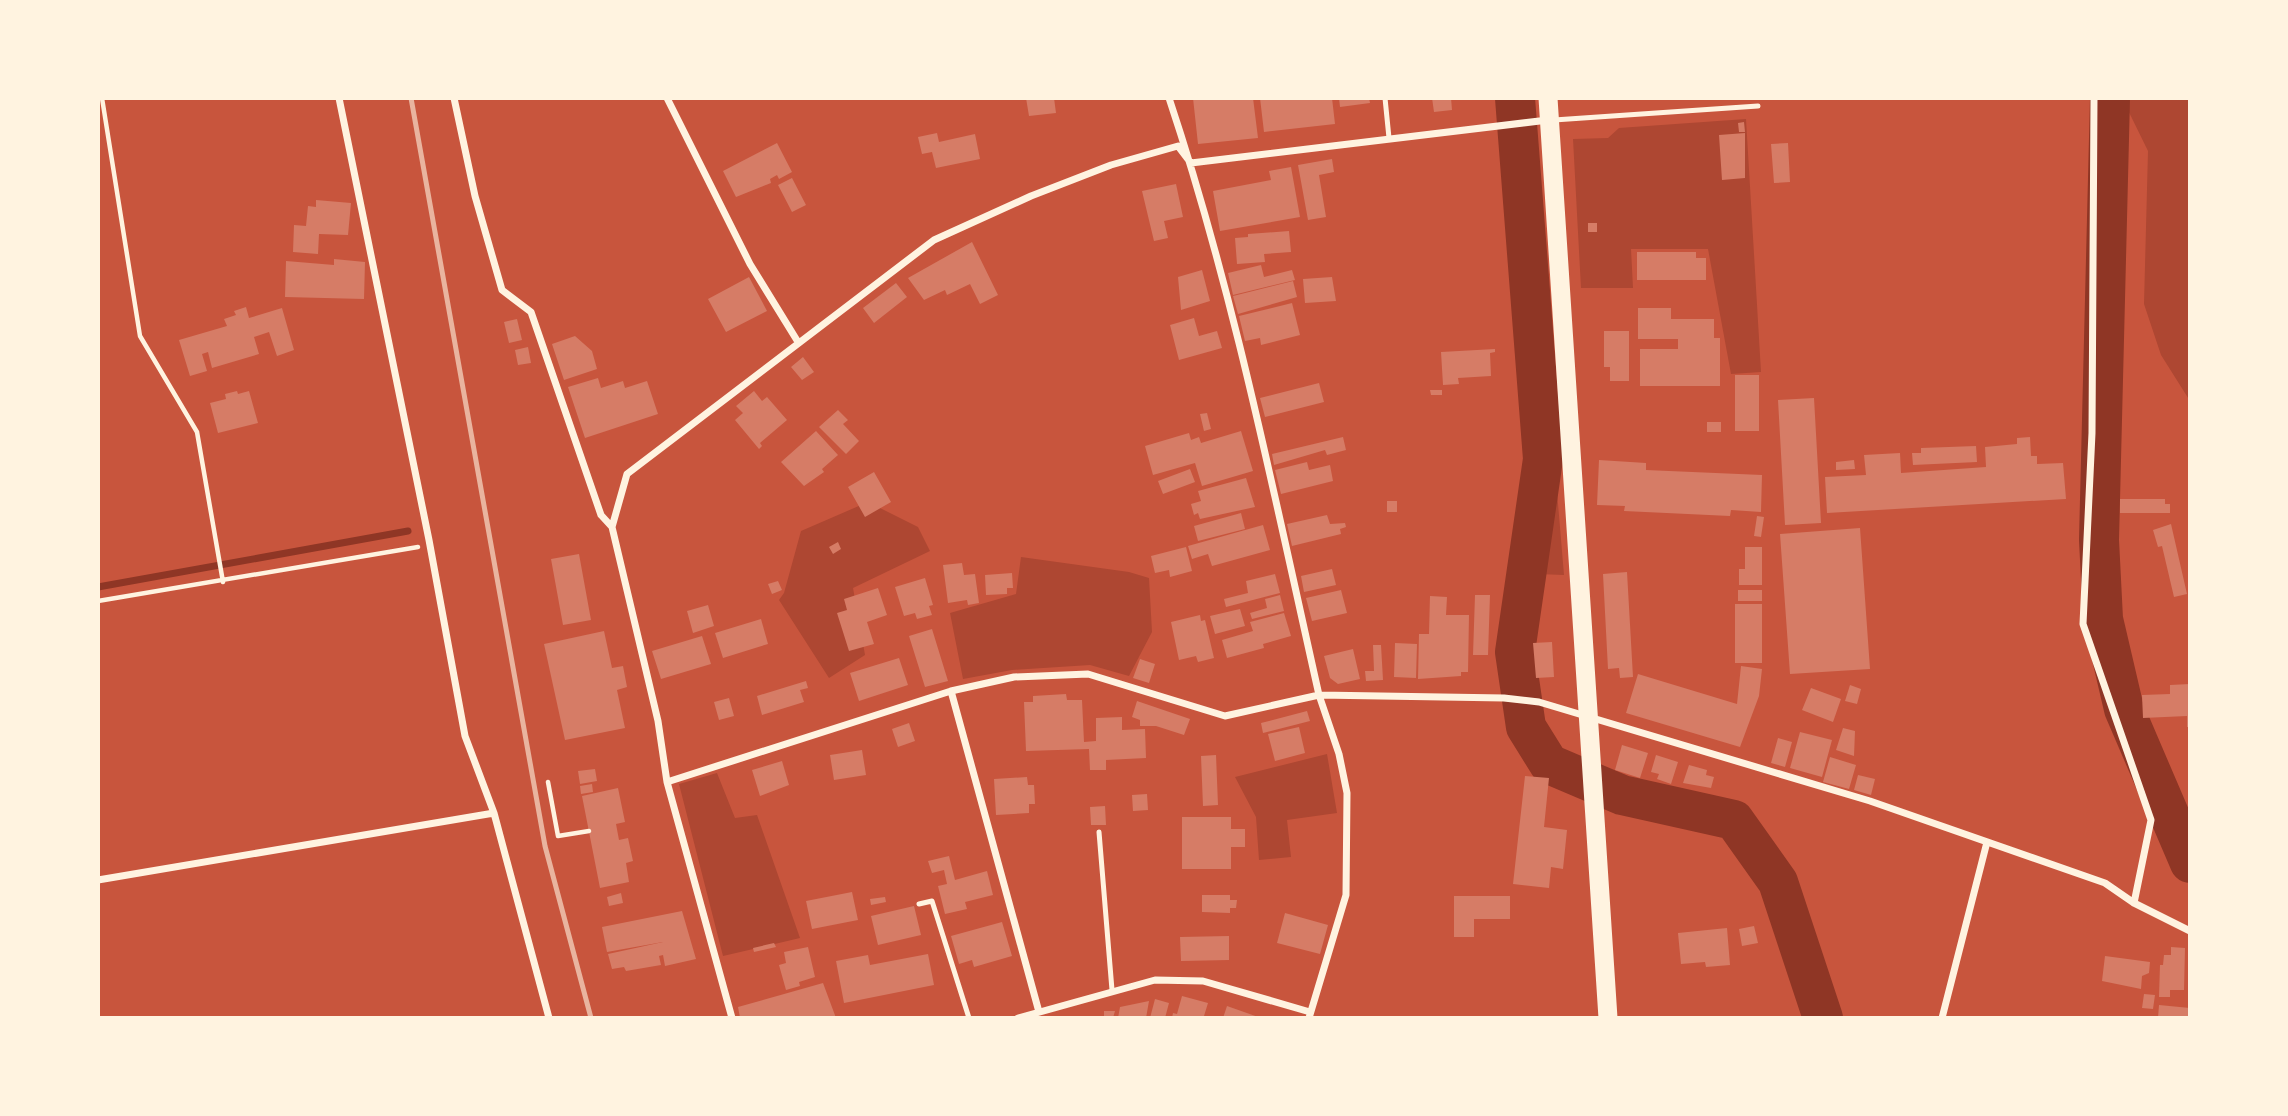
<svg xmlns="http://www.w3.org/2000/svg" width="2288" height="1116" viewBox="0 0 2288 1116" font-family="Inter,sans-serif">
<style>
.green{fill:#ae4732}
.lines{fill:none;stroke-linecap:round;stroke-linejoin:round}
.stream{stroke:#8f3625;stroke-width:7}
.river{stroke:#8f3625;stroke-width:40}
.building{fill:#d67c66}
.path{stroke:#fff3e0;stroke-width:4.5}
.service{stroke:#fff3e0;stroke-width:5}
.minor{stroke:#fff3e0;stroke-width:7}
.trunk{stroke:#fff3e0;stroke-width:19}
.rail{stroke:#e9b49f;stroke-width:5}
</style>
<rect width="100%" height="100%" fill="#c8553d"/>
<!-- green -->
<path class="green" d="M2122,98H2190V401L2161,355L2144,304L2148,151Z
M1746,119L1761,372L1731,374L1708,249H1631L1633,288H1581L1573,139L1608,138L1619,128Z
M1556,480L1564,575L1537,574L1543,496Z
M868,502L918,527L930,551L853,588L865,655L829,678L779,600L784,593L801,531Z
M1021,557L1129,572L1149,578L1152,632L1129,676L1090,665L1012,670L963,679L950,613L1016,594Z
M1327,754L1337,813L1287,820L1291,857L1259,860L1256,817L1235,777Z
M717,773L735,818L757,815L800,938L723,956L679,784Z"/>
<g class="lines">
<!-- stream -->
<path class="stream" d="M98,587L408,531"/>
<!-- river -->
<path class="river" d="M1515,98L1543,459L1515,652L1526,727L1549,764L1622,795L1734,820L1778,882L1823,1018
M2110,98L2099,540L2103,619L2124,709L2190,863"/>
</g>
<!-- building -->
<path class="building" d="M1026,98H1054L1056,113L1029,116Z
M1193,98H1253L1258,138L1198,144Z
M1260,98H1332L1335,124L1264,132Z
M1339,98H1369L1370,103L1340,107Z
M1432,98H1451L1452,110L1434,112Z
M1744,122L1745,132H1739L1738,123Z
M937,133L939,142L975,134L980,159L936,168L932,152L922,154L918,137Z
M1745,133V178L1722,180L1719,135Z
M777,143L792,172L779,179L777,175L770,179L771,183L736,197L723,171Z
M1788,143L1790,182L1774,183L1771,144Z
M1332,159L1334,172L1319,175L1326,217L1308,220L1298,165Z
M1291,167L1300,217L1220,231L1213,191L1271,180L1269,171Z
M792,178L806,205L792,212L778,185Z
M1176,184L1183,217L1164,221L1168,238L1154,241L1142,191Z
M316,200L351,203L348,235L319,234L318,254L293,252L294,225L306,226L308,206L316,207Z
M1588,223H1597V232H1588Z
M1289,231L1291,252L1264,254L1265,262L1237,264L1235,238L1248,237V234Z
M972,242L998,295L980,304L970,284L947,295L945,290L924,300L908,278Z
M1637,252H1696V258H1706V280H1637Z
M334,259L365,262L364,299L285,297L286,261L334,265Z
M1261,265L1264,277L1292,270L1295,280L1233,295L1228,273Z
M1202,270L1210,301L1181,310L1178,277Z
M749,277L767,311L726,332L708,299Z
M1332,277L1336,301L1305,303L1303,279Z
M1293,281L1297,297L1238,314L1233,296Z
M896,283L907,297L874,323L863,308Z
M1292,303L1300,335L1261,345L1260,338L1245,341L1239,316Z
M246,307L249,318L282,308L294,350L277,356L269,332L254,337L259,354L212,368L208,352L202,354L207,371L190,376L179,340L227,326L224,319L236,315L234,311Z
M1638,308H1671V319H1714V338H1720V386H1640V349H1678V339H1638Z
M1194,318L1199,336L1217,331L1222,348L1179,360L1170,325Z
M517,319L522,340L509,343L504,322Z
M1604,331H1629V381H1610V367H1604Z
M575,336L592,351L597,369L564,380L552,344Z
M528,347L531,363L518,365L515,350Z
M1495,349V352L1490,353L1491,376L1458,378L1459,384L1443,385L1441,352Z
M803,357L814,372L802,380L791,367Z
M1735,375H1759V431H1735Z
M598,378L601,388L623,381L625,388L647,381L658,414L585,438L568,387Z
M1319,383L1324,402L1265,417L1260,398Z
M1430,390H1442V395H1431Z
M237,391L238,394L249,391L258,423L218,433L210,403L226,399L225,394Z
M754,391L762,401L767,397L787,420L760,443L762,446L759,449L735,420L743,413L736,406Z
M1814,398L1821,523L1785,525L1778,400Z
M838,410L848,420L843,424L859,441L846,454L819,427Z
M1207,413L1211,429L1204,431L1200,414Z
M1707,422H1721V432H1707Z
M816,431L838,455L822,469L824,472L804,486L781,462Z
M1241,431L1253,471L1202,486L1195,463L1153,475L1145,446L1189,433L1191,440L1199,437L1201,443Z
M1343,437L1346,450L1327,455L1325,450L1274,465L1272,454Z
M2030,437L2031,456H2037V464L2063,463L2066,499L1827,513L1825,477L1866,475L1864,455L1900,453L1901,473L1986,467L1985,447L2017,444V438Z
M1976,446L1977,462L1913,465L1912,453H1921V448Z
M1599,460L1646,463V470L1762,475L1761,512L1731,510L1730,516L1624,511L1625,506L1597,505Z
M1854,460L1855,469L1836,470V462Z
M1307,462L1309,470L1330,465L1333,481L1281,494L1275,470Z
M1190,469L1195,482L1163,494L1158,481Z
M874,472L891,502L865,517L848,487Z
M1246,478L1255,507L1200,519L1198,513L1194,515L1191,504L1201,501L1198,491Z
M2120,499H2165V504H2170V513H2120Z
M1387,501H1397V512H1387Z
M1241,513L1245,529L1198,541L1194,526Z
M1327,515L1330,524L1345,523L1346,527L1340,529L1341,534L1292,546L1287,524Z
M1757,516L1764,517L1761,537L1754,536Z
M2171,524L2187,594L2174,597L2162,546L2158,547L2153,530Z
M1263,525L1270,550L1212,566L1208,554L1192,559L1188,546Z
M1860,528L1870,669L1790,674L1780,534Z
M838,542L841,549L833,554L829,547Z
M1186,547L1192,571L1170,577L1169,570L1155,573L1151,556Z
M1745,547H1762V585H1739V569H1745Z
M579,554L591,620L563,625L551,559Z
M962,563L964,575L975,574L979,603L968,605L967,600L948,603L943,565Z
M1332,569L1336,585L1304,592L1301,576Z
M1627,572L1633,677L1620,678L1619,668L1608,669L1603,574Z
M1012,573L1013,588H1007V594L986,595L985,575Z
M1275,574L1280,593L1226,607L1224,599L1248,593L1246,581Z
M925,578L933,605L929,606L932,615L917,619L915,613L904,616L895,587Z
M778,581L782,590L772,594L768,584Z
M878,588L887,615L867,622L874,644L849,651L837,613L847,610L844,599Z
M1341,590L1347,613L1312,621L1306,598Z
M1738,590H1762V601H1738Z
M1280,595L1284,611L1252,619L1250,613L1267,608L1265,599Z
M1475,595H1490L1488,655H1473Z
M1430,596L1447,597L1446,615H1469L1468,672H1461V676L1418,679L1419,634H1429Z
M1735,604H1762V663H1735Z
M708,605L714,626L693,633L687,611Z
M1240,609L1245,626L1215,634L1210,616Z
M1284,613L1291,636L1263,644L1264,648L1227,658L1222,640L1253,631L1250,622Z
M1200,615L1201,621L1205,620L1214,658L1198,662L1196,656L1179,660L1171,622Z
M761,619L768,644L723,658L715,633Z
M932,629L948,681L925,687L909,636Z
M604,631L612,668L623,666L627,687L617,690L625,728L565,740L544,644Z
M702,636L711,664L661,679L652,651Z
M1552,642L1554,677L1536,678L1533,643Z
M1395,643L1417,644L1416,678L1394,677Z
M1373,645H1381L1383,680L1366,681L1365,671H1374Z
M1353,649L1360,679L1338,684L1330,678L1324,656Z
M899,658L908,685L859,701L850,673Z
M1140,659L1155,664L1149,683L1133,678Z
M1741,666L1762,669L1759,696L1740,747L1626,713L1638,674L1737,704Z
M806,681L808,688L800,690L804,702L762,715L757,696Z
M2190,684V727H2187V716L2143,718L2142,695L2170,694V685Z
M1850,685L1861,689L1857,704L1845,701Z
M1811,688L1841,699L1833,722L1802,710Z
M1066,694L1067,700H1082L1084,742L1096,741V718L1122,717V730L1145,729L1146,758L1106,760V770H1090L1089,749L1026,751L1024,702H1033V696Z
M729,698L734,716L719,720L714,702Z
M1137,701L1190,719L1184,735L1156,726H1140V720L1132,717Z
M1307,711L1310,721L1263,733L1261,723Z
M909,723L915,741L898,747L892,729Z
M1299,727L1305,753L1275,761L1268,734Z
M1843,728L1855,731L1854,756L1836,750Z
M1800,732L1832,740L1822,777L1790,768Z
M1778,738L1792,742L1785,767L1771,763Z
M1622,745L1648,753L1640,778L1615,770Z
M862,750L866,775L834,780L830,755Z
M1216,755L1218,805L1203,806L1201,756Z
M1656,755L1678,762L1671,784L1657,779L1659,774L1651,772Z
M1830,757L1856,765L1849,789L1823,782Z
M782,761L789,785L760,796L752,770Z
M1689,765L1707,770L1706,775L1714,777L1711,788L1683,783Z
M595,769L597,781L580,784L578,771Z
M1858,775L1875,779L1871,795L1854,790Z
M1525,776L1549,778L1544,827L1567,830L1563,869L1551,867L1549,888L1513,884Z
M1027,777L1028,785H1034L1035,804H1029V813L996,815L994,779Z
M592,784L593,792L581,794L580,786Z
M618,788L625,822L616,824L619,840L628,838L633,861L626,863L629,882L600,888L582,796Z
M1147,794L1148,810L1133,811L1132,795Z
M1105,806L1106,825H1091L1090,807Z
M1182,817H1231V829H1245V847H1231V869H1182Z
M949,856L955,880L987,871L993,895L965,902L967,909L945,914L938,886L947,884L944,870L932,873L928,861Z
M852,892L858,920L812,929L806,901Z
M621,893L623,903L609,906L607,897Z
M1202,895H1230V900H1237L1236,908H1230V913L1202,912Z
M1454,896H1510V919H1474V937H1454Z
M885,897L886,902L871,905L870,899Z
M914,906L921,935L878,945L871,916Z
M682,911L696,959L665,966L663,955L659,956L661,965L626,971L624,967L612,969L608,954L663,942L607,952L602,927Z
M1285,913L1328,925L1320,954L1277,943Z
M1002,922L1012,956L974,967L972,960L959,964L951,936Z
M1754,926L1758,943L1742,946L1739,929Z
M1727,928L1730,965L1706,967L1705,962L1681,964L1678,933Z
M1229,936V960L1181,961L1180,937Z
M774,943L776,947L754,952L753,948Z
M808,947L815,977L799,982L800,986L786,990L779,965L786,963L784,952Z
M2171,947L2185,948L2184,990H2170V997H2159L2160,965H2163L2164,955H2171Z
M928,954L934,985L844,1003L836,961L868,955L870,965Z
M2105,956L2150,962L2149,973L2142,976L2141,989L2102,981Z
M823,983L836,1018H740L738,1007Z
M2144,994L2155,995L2153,1009L2142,1008Z
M1182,996L1208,1003L1204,1016L1172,1018L1173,1013L1177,1014Z
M1155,999L1169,1003L1165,1018H1150Z
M1149,1001L1146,1018H1118L1120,1007Z
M2159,1005L2190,1008V1018H2158Z
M1227,1006L1261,1018H1223Z
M1104,1011H1115L1113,1018H1104Z"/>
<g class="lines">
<!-- path -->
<path class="path" d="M102,98L140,336L197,432L223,582
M98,601L418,547
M548,782L558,836L589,831"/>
<!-- service -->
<path class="service" d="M1385,98L1389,138
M1554,120L1758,106
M1099,832L1112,990
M919,904L932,901L969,1018"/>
<!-- minor -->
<path class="minor" d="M339,98L429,540L465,736L494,813L549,1018
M454,98L475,196L502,290L531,312L601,515L612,527
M667,98L750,264L798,342
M1169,98C1234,293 1274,495 1319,695L1339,754L1347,793L1346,895L1309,1018
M2094,98L2092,433L2083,624L2151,820L2134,903
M1191,163L1548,120
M951,691L1039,1012
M667,782L951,691L1014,677L1088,674L1225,716L1319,695L1504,698L1539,702L1870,801L2105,883L2134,903L2190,931
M98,880L494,813
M732,1018L667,782L658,721L612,527L627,474L934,240L1031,196L1111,165L1178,146L1191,163
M1018,1018L1155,980L1203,981L1310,1012
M1942,1018L1987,842"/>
<!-- trunk -->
<path class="trunk" d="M1548,98L1608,1018"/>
<!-- rail -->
<path class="rail" d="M411,98L545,846L591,1018"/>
</g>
<!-- border -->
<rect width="2288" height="1116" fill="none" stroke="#fff3e0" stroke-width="200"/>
</svg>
